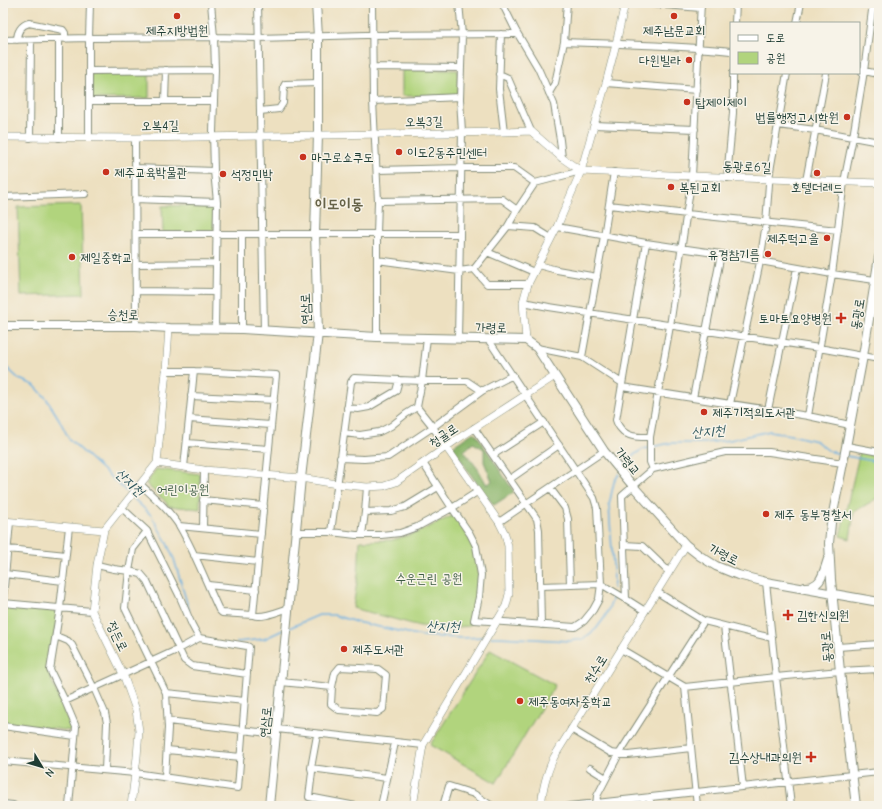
<svg xmlns="http://www.w3.org/2000/svg" width="882" height="809" viewBox="0 0 882 809" font-family="'Comic Neue','Poor Story',sans-serif">
<style>
.green{fill:#b1d47d;stroke:#688858}
.forest{fill:#8cb66c;stroke:#567a50;fill-rule:evenodd}
.lines{fill:none;stroke-linecap:round;stroke-linejoin:round}
.stream{stroke:#6cb1e2;stroke-width:1.5}
.minor-casing{stroke:#868e7a;stroke-width:8}
.tertiary-casing{stroke:#868e7a;stroke-width:8}
.secondary-casing{stroke:#868e7a;stroke-width:10}
.minor{stroke:#fff;stroke-width:6}
.tertiary{stroke:#fff;stroke-width:7}
.secondary{stroke:#fff;stroke-width:8}
.poi-dot{fill:#c8321e;stroke:#f7f3e8;stroke-width:1.5}
.labels{text-anchor:middle;stroke-width:3;stroke-linejoin:round;paint-order:stroke}
.poi-label{font-size:13px;fill:#1f3d34;stroke:#f7f3e8;text-anchor:start}
.street-label{font-size:13px;fill:#1f3d34;stroke:#f7f3e8}
.park-label{font-size:13px;fill:#3c5b43;stroke:#f7f3e8}
.water-label{font-size:14px;font-style:italic;fill:#325a60;stroke:#f7f3e8}
.quarter-label{font-size:15px;font-weight:bold;fill:#666348;stroke:#f7f3e8}
</style>
<rect width="100%" height="100%" fill="#f7f3e8"/>
<filter id="ink" filterUnits="userSpaceOnUse"><feTurbulence type="fractalNoise" baseFrequency=".025" numOctaves="2"/><feDisplacementMap in="SourceGraphic" scale="8" xChannelSelector="R" yChannelSelector="G"/><feConvolveMatrix kernelMatrix="1 2 1 2 8 2 1 2 1" color-interpolation-filters="sRGB"/></filter>
<filter id="wash" filterUnits="userSpaceOnUse"><feTurbulence type="fractalNoise" baseFrequency=".012" numOctaves="4" result="noise"/><feDisplacementMap in="SourceGraphic" scale="16" xChannelSelector="R" yChannelSelector="G"/><feGaussianBlur stdDeviation="0.9" result="paint"/><feColorMatrix in="noise" values="0 0 0 0 0 0 0 0 0 0 0 0 0 0 0 0 0 1.4 0 .05"/><feComposite in="paint" operator="in"/></filter>
<g filter="url(#wash)">
<rect width="100%" height="100%" fill="#ede0c0"/>
<!-- green -->
<path class="green" d="M402,70H458V96H402Z
M149,72V98L91,99V73Z
M81,205L84,294L21,296L18,207Z
M214,205V232L163,233L162,206Z
M860,451L879,455V497L854,512L850,539L840,536Z
M156,469L200,474V509L168,506L165,501L146,484Z
M454,515L472,542L479,575L470,626L445,628L420,626L353,608L358,575L360,541L392,540L416,533Z
M3,606L58,611L48,671L72,731L3,722Z
M490,650L555,685L496,783L430,745Z"/>
<!-- forest -->
<path class="forest" d="M474,432L478,437L514,492L494,505L482,491L454,450L453,446ZM473,443L484,449V462L492,481L487,485L478,469L464,451Z"/>
<g class="lines">
<!-- stream -->
<path class="stream" d="M3,364L19,379L34,385L46,398L59,419L69,439L129,494
M651,447L671,443H704L730,440L770,431L796,436L816,441L829,451L841,454
M846,456L879,462
M621,469L626,460L643,449L648,448
M133,498L151,515L166,541L174,559L189,610
M613,588L614,581L609,505L614,482L619,474
M289,628L319,615H334L356,622L422,636L462,638L485,637
M491,637H499L569,641L583,639L596,629L605,617L612,601V594
M237,642L264,639L283,630"/>
</g>
</g>
<g filter="url(#ink)">
<g class="lines">
<!-- minor casing -->
<g class="minor-casing">
<path id="minor" d="M211,3L214,37L215,70L213,132L214,171L217,202L215,329
M258,3L264,331
M372,3L373,101L378,201L377,234V337
M502,3L516,31L538,68L554,104L560,140L562,158
M641,3L701,8
M735,23L736,3
M797,23L801,3
M501,34L499,89L504,132
M59,39V138
M3,40L89,38L214,37L258,38L366,35L517,34
M17,40C17,32 21,25 29,23L63,30L65,33V39
M564,42C619,44 675,45 731,51
M372,67L461,68
M859,70L879,74
M89,71L215,70
M499,74L508,78L531,131
M606,83L697,90
M549,93L555,83L564,42L567,3
M89,101H214
M165,101L166,70
M373,101L460,97
M260,111L279,109L283,103L284,86L285,84L318,83
M594,125L695,129
M778,125L815,130L879,142
M30,138L31,40
M89,138V38L90,3
M135,138L136,326
M135,168L214,171
M377,170L462,168H514L535,183L581,171
M727,178L733,113V73
M806,181L826,73
M3,197L85,194
M135,199L217,202
M378,201L502,199L517,210
M609,205L687,214L838,230
M508,226L535,228L551,238
M557,227L646,243L721,254L832,274L875,280
M136,234H460
M646,243L616,420C617,423 619,427 621,429C628,438 640,437 650,437
M487,252L534,272
M377,260L459,271L474,269
M136,264L216,263
M538,265L557,270L597,277
M528,284H487L474,269L508,226L517,210L535,183
M136,291L215,292
M523,302L549,307L819,348L879,359
M242,329V234
M458,339L462,132L460,99L462,35L459,3
M537,348L582,357L622,383
M582,357L604,236L614,172
M622,387L808,416L850,425
M191,396L274,400
M693,398L721,254
M730,404L760,262L766,223L770,171L787,73
M417,407L433,427L446,447
M347,408L358,409L369,407L396,391L399,380
M768,410L797,268
M808,416L832,274L844,182L853,137L864,71L873,3
M189,419L271,425
M474,428L537,519L539,530L541,625
M344,433L360,435L379,432L391,426L406,414L417,407L422,381L427,338
M187,443L269,449
M847,446L879,452
M493,455L544,422
M340,458L364,459L388,457L433,427L482,391L513,375
M423,463L452,508L470,534L476,546L481,575L479,597L474,620L575,627L584,621L593,610L599,599L601,584L597,508L594,498L488,339
M184,467L194,371
M653,469L650,462V437L670,326L692,176L701,3
M510,479L559,445
M140,484C154,497 169,510 180,527C195,553 206,582 219,610L222,613L253,615L276,375L194,371H166
M550,488L565,508L568,519L570,585
M203,500L264,506
M365,512L391,511L405,507L438,487
M499,522L604,451
M179,526L261,534
M69,527L60,608L50,670L65,701L76,727L69,806
M203,528L204,470
M147,531L133,549L129,571L125,608L166,693L168,728L165,777
M296,532H331L356,535H381L400,533L417,527L452,508L477,492
M331,532L351,382L354,378L422,381H467L482,391
M362,535L365,512L367,487
M624,545L642,546L669,572
M8,549L66,555
M194,555L258,562
M97,565L114,569L129,571L141,574L147,581L184,660L192,666L247,674
M5,574L63,581
M766,582L776,677L791,806
M208,585L256,590
M541,586L601,584L626,599
M657,592L704,621L772,638
M3,599L10,522
M3,603L92,611
M645,611L626,599L622,496L653,469L725,452H769L843,463
M253,615C262,619 279,611 289,608
M724,626L743,787
M56,636L68,641L72,645L94,688L105,713L107,723L105,770
M838,647L879,644
M621,649L685,687L776,677L840,671L879,669
M877,669L879,681
M281,682L332,687L331,704L339,710L377,713L383,709L386,675L378,669L340,667L335,673L332,687
M685,687L697,806
M166,693L245,701
M65,701L179,649L199,638
M168,721L276,734
M3,726L75,736
M277,729L423,745
M571,729L611,753L628,755L691,748
M317,735L311,768L312,772L309,797L356,806
M167,750L241,757
M3,761L135,773L238,788L249,647L247,646L199,638L192,625L179,595L147,531L122,508
M311,768L387,778
M590,768L606,778
M596,805L597,796L619,754L704,621
M381,806L395,743
M443,806L449,786L474,794L492,806
M569,806L879,772
M650,806V797"/>
</g>
<!-- tertiary casing -->
<g class="tertiary-casing">
<path id="tertiary" d="M3,137L135,138L504,132L531,131L562,158L581,171L692,176L879,183
M526,340L523,302L528,284L557,227L581,171L606,83L616,44L625,3
M157,463L166,371L169,328
M3,521L104,530
M131,806L137,757L139,731L136,710L123,674L92,611L97,565L104,530L157,463L204,470L301,478L337,484L367,487L384,486L396,482L456,440L555,376
M413,806L423,745L506,606L509,594L508,546L505,534L499,522L446,447
M541,806C543,787 546,775 554,757L686,545"/>
</g>
<!-- secondary casing -->
<g class="secondary-casing">
<path id="secondary" d="M3,326H136L169,328L242,329L377,337L526,340L537,348L604,451L633,486L686,545L700,556L716,566L738,575L766,582L879,602
M805,587C822,587 823,573 828,559
M3,805L13,806
M269,806L301,478L318,333L315,233L318,135V37L316,3
M856,806L840,671L831,580L829,543L831,523L843,463L863,356L879,257"/>
</g>
<!-- minor -->
<use href="#minor" class="minor"/>
<!-- tertiary -->
<use href="#tertiary" class="tertiary"/>
<!-- secondary -->
<use href="#secondary" class="secondary"/>
</g>
</g>
<!-- markers -->
<g class="poi-dot">
<circle cx="177" cy="16" r="4"/>
<circle cx="674" cy="16" r="4"/>
<circle cx="689" cy="60" r="4"/>
<circle cx="687" cy="102" r="4"/>
<circle cx="847" cy="117" r="4"/>
<circle cx="399" cy="152" r="4"/>
<circle cx="303" cy="157" r="4"/>
<circle cx="106" cy="172" r="4"/>
<circle cx="817" cy="173" r="4"/>
<circle cx="223" cy="174" r="4"/>
<circle cx="671" cy="187" r="4"/>
<circle cx="827" cy="238" r="4"/>
<circle cx="768" cy="254" r="4"/>
<circle cx="72" cy="257" r="4"/>
<path d="M839 312h4v4h4v4h-4v4h-4v-4h-4v-4h4z"/>
<circle cx="704" cy="412" r="4"/>
<circle cx="766" cy="514" r="4"/>
<path d="M786 609h4v4h4v4h-4v4h-4v-4h-4v-4h4z"/>
<circle cx="344" cy="649" r="4"/>
<circle cx="520" cy="701" r="4"/>
<path d="M809 751h4v4h4v4h-4v4h-4v-4h-4v-4h4z"/>
</g>
<g class="labels">
<!-- poi labels -->
<g class="poi-label">
<text x="177" y="35" text-anchor="middle">제주지방법원</text>
<text x="674" y="35" text-anchor="middle">제주남문교회</text>
<text x="681" y="65" text-anchor="end">다윈빌라</text>
<text x="695" y="107">탑제이제이</text>
<text x="839" y="122" text-anchor="end">법률행정고시학원</text>
<text x="407" y="157">이도2동주민센터</text>
<text x="311" y="162">마구로쇼쿠도</text>
<text x="114" y="177">제주교육박물관</text>
<text x="231" y="179">석정민박</text>
<text x="679" y="192">복된교회</text>
<text x="817" y="192" text-anchor="middle">호텔더레드</text>
<text x="819" y="243" text-anchor="end">제주떡고을</text>
<text x="760" y="259" text-anchor="end">유경참기름</text>
<text x="80" y="262">제일중학교</text>
<text x="832" y="323" text-anchor="end">토마토요양병원</text>
<text x="712" y="417">제주기적의도서관</text>
<text x="774" y="519">제주 동부경찰서</text>
<text x="797" y="620">김한신의원</text>
<text x="352" y="654">제주도서관</text>
<text x="528" y="706">제주동여자중학교</text>
<text x="802" y="762" text-anchor="end">김수상내과의원</text>
</g>
<!-- street labels -->
<g class="street-label">
<text transform="translate(424 121) rotate(-1)" y="5">오복3길</text>
<text transform="translate(160 125) rotate(-1)" y="5">오복4길</text>
<text transform="translate(747 166) rotate(2)" y="5">동광로6길</text>
<text transform="translate(305 309) rotate(-92)" y="5">연삼로</text>
<text transform="translate(123 314) rotate(1)" y="5">승천로</text>
<text transform="translate(857 314) rotate(-81)" y="5">동광로</text>
<text transform="translate(491 327) rotate(1)" y="5">가령로</text>
<text transform="translate(443 435) rotate(-34)" y="5">청귤로</text>
<text transform="translate(628 461) rotate(51)" y="5">가령교</text>
<text transform="translate(724 554) rotate(27)" y="5">가령로</text>
<text transform="translate(118 636) rotate(64)" y="5">정든로</text>
<text transform="translate(826 647) rotate(-95)" y="5">동광로</text>
<text transform="translate(595 669) rotate(-58)" y="5">천수로</text>
<text transform="translate(265 722) rotate(-85)" y="5">연삼로</text>
</g>
<!-- park labels -->
<g class="park-label">
<text x="183" y="494">어린이공원</text>
<text x="429" y="583">수운근린 공원</text>
</g>
<!-- water labels -->
<g class="water-label">
<text transform="translate(708 431) rotate(-4)" y="5">산지천</text>
<text transform="translate(130 482) rotate(43)" y="5">산지천</text>
<text transform="translate(443 626) rotate(1)" y="5">산지천</text>
</g>
<!-- quarter labels -->
<g class="quarter-label">
<text x="339" y="209">이도이동</text>
</g>
</g>
<!-- margin -->
<rect width="882" height="809" fill="none" stroke="#f7f3e8" stroke-width="16"/>
<!-- legend -->
<rect x="730" y="22" width="130" height="52" fill="#f7f3e8" stroke="#a1aaa0"/>
<rect x="738" y="35" width="20" height="6" fill="#ffffff" stroke="#a1aaa0"/>
<text x="766" y="42" font-size="12" fill="#1f3d34">도로</text>
<rect x="738" y="52" width="20" height="12" fill="#b1d47d" stroke="#a1aaa0"/>
<text x="766" y="62" font-size="12" fill="#1f3d34">공원</text>
<!-- north arrow -->
<g transform="translate(42 767) rotate(128)" stroke="#f7f3e8" stroke-width="3" paint-order="stroke">
<path d="M0-3L7 15L0 10L-7 15Z" fill="#1f3d34"/>
<text y="-6" font-size="11" font-weight="bold" text-anchor="middle" fill="#1f3d34">N</text>
</g>
</svg>
